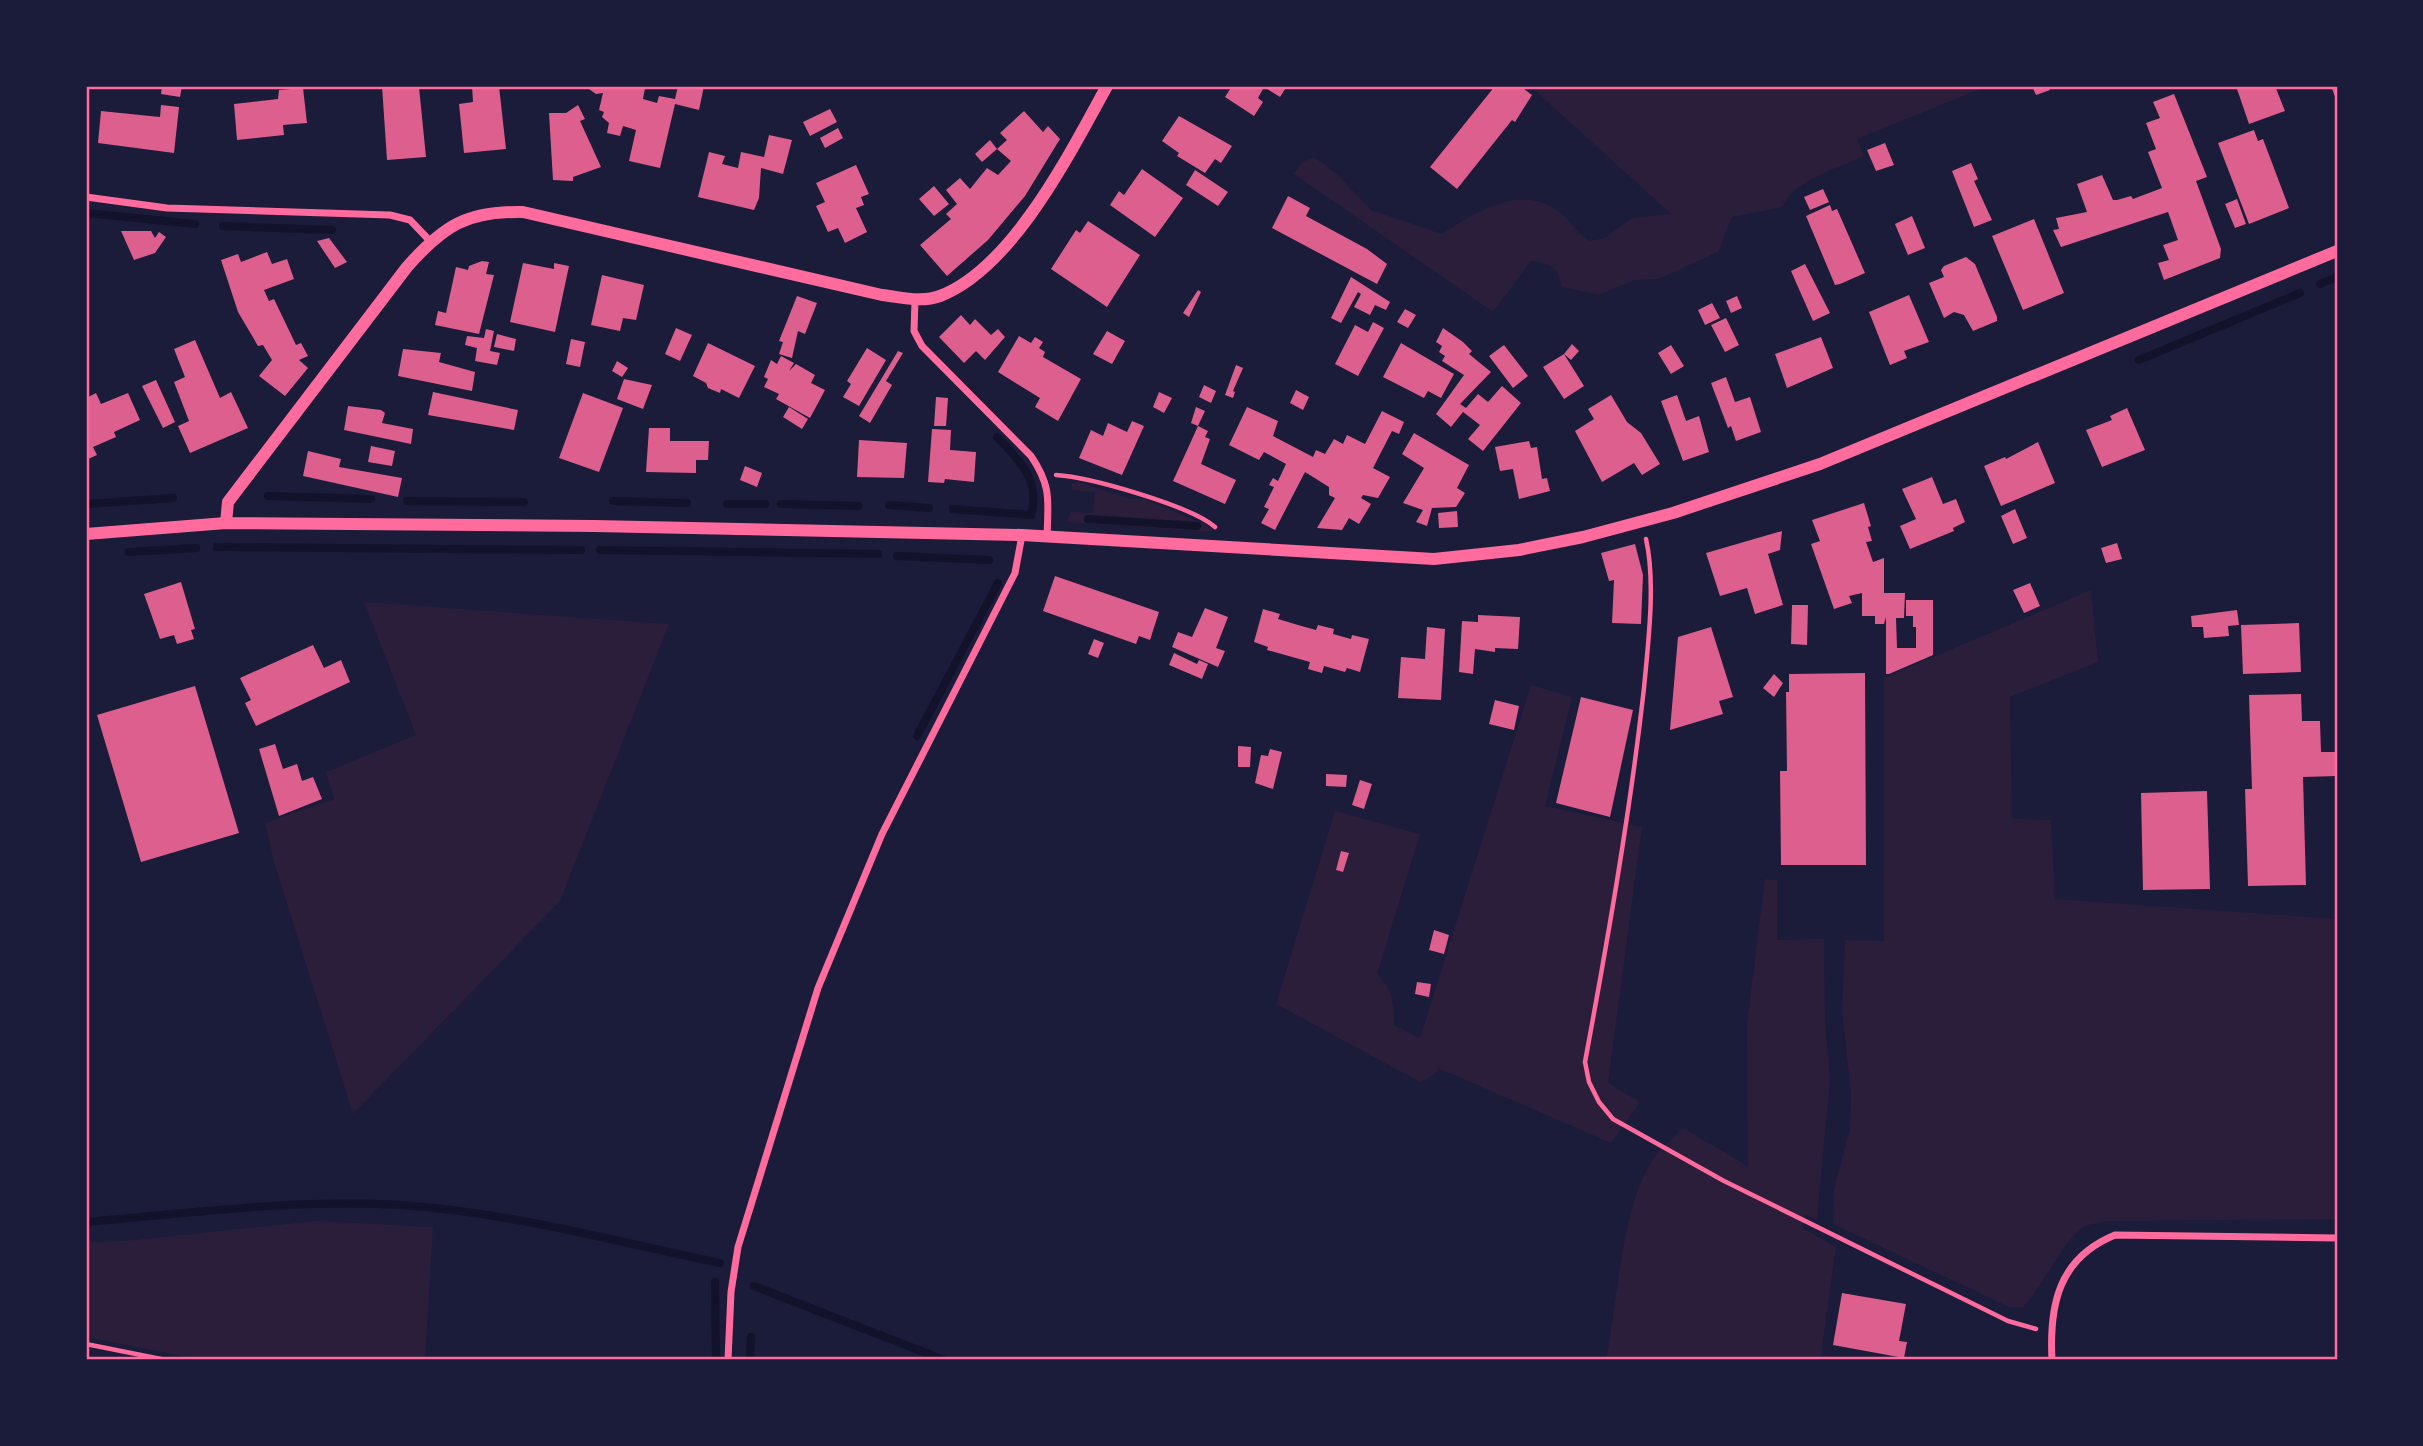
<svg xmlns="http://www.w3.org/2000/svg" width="2423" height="1446" viewBox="0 0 2423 1446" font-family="Cabin,sans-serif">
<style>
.green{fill:#2a1e3b}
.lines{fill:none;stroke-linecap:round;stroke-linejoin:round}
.stream{stroke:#12122b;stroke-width:8}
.building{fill:#dd5f8e}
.path{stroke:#ff6b9d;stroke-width:4.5}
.minor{stroke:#ff6b9d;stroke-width:7}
.tertiary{stroke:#ff6b9d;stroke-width:12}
.neatline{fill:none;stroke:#ff6b9d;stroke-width:2.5}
</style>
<rect width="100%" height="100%" fill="#1b1b3a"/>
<!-- green -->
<path class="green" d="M1530,86H1988L1857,139L1864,156C1837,169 1795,179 1782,207L1732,217L1718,252L1658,279L1634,280L1599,295L1562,287C1558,268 1551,263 1531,261L1493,312L1294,174L1302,162L1314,157L1336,173L1371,210L1442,234C1476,212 1520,183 1558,211C1570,220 1577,233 1590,241L1605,238L1632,218L1671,214Z
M1077,482L1131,499H1145L1213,528L1211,532L1067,522L1071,512L1093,513L1095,492L1071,490L1072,484Z
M2091,590L2098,662L2010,697L2012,819L2051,820L2055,899L2337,919V1219L2106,1221C2099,1223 2090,1224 2084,1227C2063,1239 2043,1287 2023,1307H2009L1833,1224L1834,1189L1850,1129L1851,1093L1842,1010L1845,940L1884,941V678Z
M364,602L669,624L560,901L353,1114L274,862L265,823L334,799L326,772L416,735Z
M1531,685L1572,697L1545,806L1642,827L1608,1083L1640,1102L1611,1143L1438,1068L1435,1075L1420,1082L1276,1004L1335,811L1420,834L1377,974C1393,988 1394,1005 1394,1025L1420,1038Z
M1765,879L1777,880V940L1824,939L1825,1020L1830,1079L1817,1220L1805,1214L1803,1228L1836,1247L1821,1355L1854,1360H1606C1618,1301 1621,1202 1656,1155C1664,1145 1675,1137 1683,1128L1748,1166L1747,1024Z
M316,1221L433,1227L425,1360H202L86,1337V1242L125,1241Z"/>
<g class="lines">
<!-- stream -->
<path class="stream" d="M86,213L195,224
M223,226L332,230
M2320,284L2337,277
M2139,360L2300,293
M268,496L371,499
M407,501L524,502
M613,501L687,503
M86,504L173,498
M727,504H765
M781,504L858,506
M889,505L929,508
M953,509L1031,515C1041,480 1019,460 997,437
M1088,519L1197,526
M217,547L581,550
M600,550L878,554
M129,552L196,548
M897,556L989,560
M917,736L998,583
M86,1222C190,1213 295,1199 400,1205C508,1212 614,1241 720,1263
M715,1282L716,1360
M754,1286L944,1360
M750,1360L751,1337"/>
</g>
<!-- building -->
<path class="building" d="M162,86H182L180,97L161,94Z
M382,86L419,87L426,157L387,160Z
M472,86H499L506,149L464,153L459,104L473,102Z
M590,86L645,88L643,99L657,103L659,96L675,99L678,86H704L699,110L675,104L660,168L629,161L636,130L623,126L620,136L607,133L609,123L602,117L604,112L599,110L603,93L596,94L589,89Z
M1232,86H1287L1280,97L1264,87L1258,98L1263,102L1254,116L1225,97Z
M1495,86H1520L1532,95L1515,122L1512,120L1457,189L1430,167Z
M2032,86H2048L2050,90L2036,95Z
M2236,86H2275L2285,111L2249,124Z
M2331,86H2337V102Z
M303,88L307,123L283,125L284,135L237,140L234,104L278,99L279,90Z
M2174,94L2207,177L2196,181L2221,249L2220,258L2164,280L2158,263L2169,260L2163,245L2178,240L2168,212L2061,247L2053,230L2059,229L2056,218L2087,212L2077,184L2102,175L2113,200H2117L2131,196L2133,199L2162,188L2148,152L2156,149L2146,123L2160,118L2153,102Z
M161,105L179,107L174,153L98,143L101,111L160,117Z
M578,105L585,119L580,121L601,167L573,177V181L553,180L549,113H566Z
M830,109L837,122L810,136L803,122Z
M1024,111L1043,132L1048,126L1060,139L1025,196L988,240L947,276L920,245L951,219L946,214L957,204L946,190L960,178L970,189L987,168L998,175L1011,161L997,149L1007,140L1000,133Z
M1179,116L1232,146L1221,163L1215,159L1205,173L1177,156L1179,153L1162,141Z
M838,128L843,138L825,148L820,138Z
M2254,130L2258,141L2263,139L2289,208L2249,224L2218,143Z
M769,135L792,140L783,174L761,168L759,198L754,210L698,197L709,152L725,156L722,164L738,168L741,152L764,157Z
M990,140L997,149L982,162L975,154Z
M1885,143L1894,165L1876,171L1867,150Z
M1971,163L1978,179L1974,181L1992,220L1974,227L1952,171Z
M856,165L869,194L861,197L864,205L856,208L867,232L845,243L838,228L828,232L816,206L825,202L816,183Z
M1142,169L1183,198L1155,237L1110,205L1119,191L1124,195Z
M1195,170L1228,192L1218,206L1186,185Z
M934,186L949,204L934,216L919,199Z
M1823,189L1829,202L1810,210L1804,197Z
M1288,196L1310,208L1306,216L1367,249L1387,264L1377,284L1272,228Z
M2237,199L2246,224L2235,228L2225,204Z
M1830,205L1832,211L1837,209L1865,273L1840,284L1835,285L1806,216Z
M1912,216L1925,248L1908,255L1895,224Z
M2034,219L2064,293L2023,310L1992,236Z
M1088,221L1140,255L1107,307L1051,269L1076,230L1080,233Z
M121,231H151L155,238L159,232L166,237L155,253L134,260Z
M329,238L347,262L335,268L317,241Z
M267,252L272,264L287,259L294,279L264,290L269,301L274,299L296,345L301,343L308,356L299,360L308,368L285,396L259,376L272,360L263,345L258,346L238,312L221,260L238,254L241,262Z
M1966,257L1975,264L1997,317V321L1973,331L1964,315L1954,312L1944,318L1929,283L1944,277L1941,270L1944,266Z
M482,261L489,262L486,274L494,275L479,334L435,325L438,311L446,313L456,267L468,270L469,266Z
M523,263L554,269V263L569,266L555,332L510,322Z
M1805,264L1830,313L1813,321L1791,271Z
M602,275L644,285L636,320L623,318L620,331L591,325Z
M1351,277L1390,302L1386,310L1375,305L1370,315L1354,307L1361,294L1358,292L1341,323L1331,318Z
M1198,290L1201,292L1189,317L1183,313Z
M1909,295L1929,342L1904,351L1907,358L1890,365L1869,312Z
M797,296L817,303L805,334L798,331L792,358L779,354L783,342L779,341Z
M1737,296L1742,308L1731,313L1726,301Z
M1712,303L1720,318L1705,325L1698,310Z
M1405,309L1416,315L1408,328L1397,322Z
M961,315L970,325L975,319L991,335L998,329L1005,337L985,360L976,351L964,363L939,337Z
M1726,318L1739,345L1725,352L1711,325Z
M1373,322L1384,328L1358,376L1335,364L1355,325L1368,332Z
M676,328L692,335L680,361L665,354Z
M1443,328L1463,342L1472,351L1469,354L1491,372L1460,404L1466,408L1478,394L1488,402L1502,386L1521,403L1483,451L1468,439L1480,425L1463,412L1451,427L1436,414L1464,375L1442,361L1445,356L1439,352L1442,346L1436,342Z
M486,329L494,331L490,351L500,353L497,365L475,361L477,348L465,345L467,336L484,338Z
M1107,331L1125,341L1112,364L1093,354Z
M497,334L516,339L514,351L494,347Z
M1019,336L1031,343L1035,337L1043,342L1039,348L1045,352L1043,357L1081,379L1058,421L1035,407L1040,398L998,372Z
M1821,337L1833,368L1787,388L1775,354Z
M571,339L585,342L580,367L566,364Z
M195,340L220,398L231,392L248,428L190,453L178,426L189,421L174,382L185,377L174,349Z
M708,343L755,366L739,398L721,389L720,393L708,388L706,383L693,376Z
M1401,343L1454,374L1441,398L1428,391L1424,398L1383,377Z
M1572,344L1579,351L1571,360L1564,354L1584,386L1564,399L1543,367L1564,354Z
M1504,345L1528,376L1513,388L1489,356Z
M1671,345L1684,366L1671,374L1658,353Z
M867,348L886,360L859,406L843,397L851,384L847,381Z
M403,349L441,353L439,362L475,372L472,391L398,376Z
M898,351L903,353L886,381L892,385L870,423L859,416Z
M781,356L794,363L789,371L796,364L815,375L811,383L825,390L810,418L776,399L779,394L764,387L768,379L764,377L771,360L777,364Z
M617,361L628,368L622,377L612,371Z
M1236,365L1243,368L1233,391L1235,392L1233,398L1225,395Z
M1726,377L1735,402L1750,397L1761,432L1736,441L1731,426L1728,428L1711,383Z
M624,379L652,385L643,409L617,399Z
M156,380L175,422L163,428L142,386Z
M1204,385L1216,391L1211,403L1199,397Z
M1296,390L1309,397L1303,410L1290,403Z
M433,392L518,410L514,430L428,415Z
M1159,392L1172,398L1164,413L1153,407Z
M96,393L101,404L128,393L140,420L114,432L116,437L93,447L97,455L86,460V398Z
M583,393L623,408L599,472L559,458Z
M1611,395L1627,422L1641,433L1660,464L1642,475L1634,463L1602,482L1575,431L1594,419L1588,409Z
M1677,395L1686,421L1699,416L1709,452L1683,461L1661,401Z
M936,397L948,398L946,426H934Z
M348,406L381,410L385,413L382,423L413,429L411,444L344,430Z
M789,407L808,419L802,429L783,417Z
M1196,407L1205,411L1198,426L1191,423Z
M1247,407L1278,421L1273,436L1313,457L1316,450L1325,454L1334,439L1343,444L1347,435L1365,444L1382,411L1404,422L1399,434L1392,431L1373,468L1390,477L1378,498L1363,495L1361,498L1371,504L1359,524L1349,518L1342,530L1317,528L1335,498L1329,495V487L1305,472L1275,530L1261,523L1269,509L1264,507L1274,487L1269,485L1273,478L1278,481L1286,464L1264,452L1259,460L1229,445Z
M2127,408L2145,450L2102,467L2086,430L2112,420L2110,416Z
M1132,421L1144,426L1122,475L1079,458L1091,430L1103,436L1108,423L1127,432Z
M1198,426L1208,431L1205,437L1210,439L1201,464L1236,480L1225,504L1173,481Z
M649,428H670V441H709L708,460H696V473L646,472Z
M932,429L951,430L950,450L976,452L974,482L945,479L944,483L928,482Z
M1414,433L1469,465L1457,488L1465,493L1456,507L1432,508L1427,526L1416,522L1423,510L1403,503L1424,468L1402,454Z
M859,440L907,443L904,478L857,477Z
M1529,441L1531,448L1537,447L1542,479L1547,478L1550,491L1519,499L1513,469L1500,471L1495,447Z
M2038,442L2055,483L2001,506L1984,466L2005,457L2006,459Z
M371,446L395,451L392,466L368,462Z
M308,451L341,459L339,467L402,478L398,497L303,476Z
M745,466L762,473L757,487L740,480Z
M1932,477L1943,504L1956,499L1965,522L1953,528L1954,531L1910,549L1900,526L1916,519L1902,489Z
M1864,503L1871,526L1868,527L1872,541L1866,542L1873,562L1884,558V593H1905L1904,618H1896L1897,648H1916V627H1913V616H1906V600H1933V655L1889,674H1886V617L1884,624H1875V616H1862V593L1849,596L1852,603L1834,609L1811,544L1820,541L1812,520Z
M2015,509L2027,538L2013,544L2001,516Z
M1457,511L1458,527L1439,528L1438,513Z
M1782,531L1780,550L1768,554L1783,605L1755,614L1747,588L1720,596L1706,553Z
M2117,543L2122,559L2106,563L2101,548Z
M1635,544L1643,575L1641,624L1612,623L1614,580L1609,581L1601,553Z
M1055,576L1159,612L1150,640L1139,636L1136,644L1043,611Z
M181,582L195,629L191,630L194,639L177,644L174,635L160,639L144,594Z
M2030,583L2040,606L2024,613L2013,590Z
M1792,605H1808L1807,645L1791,644Z
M1205,608L1228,617L1216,648L1225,651L1218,667L1172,647L1178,632L1192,637Z
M1263,609L1280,614L1278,619L1298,625L1316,630L1318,625L1334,629L1333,634L1351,639L1352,635L1369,639L1360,672L1347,668L1345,672L1324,666L1322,673L1308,669L1310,662L1267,650L1268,647L1254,642Z
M2237,610L2239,625L2228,626L2229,636L2204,638L2203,627H2192L2191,616Z
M1478,615L1520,617L1518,649L1495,648V652L1475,649L1473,674L1459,672L1462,621L1478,622Z
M2299,623L2301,672L2243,674L2241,625Z
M1427,627L1445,629L1441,700L1398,698L1401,657L1425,659Z
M1711,627L1733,697L1719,701L1723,714L1670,730L1678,637Z
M1094,639L1104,643L1098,658L1088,654Z
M313,645L324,668L341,660L350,682L256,726L245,703L251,700L240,678Z
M1174,653L1197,664L1199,660L1208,664L1202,679L1169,665Z
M1865,673L1866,865H1781L1780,771H1787L1786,692H1789V674Z
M1774,674L1783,683L1774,697L1763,688Z
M195,686L239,833L141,862L97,715Z
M2301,694L2302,721H2320L2321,752H2337V776L2303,777L2306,885L2248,886L2245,789H2252L2249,695Z
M1581,697L1633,710L1610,817L1556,803Z
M1495,700L1519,706L1514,730L1489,724Z
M275,744L283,769L297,764L302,781L313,777L322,799L279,816L259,749Z
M1238,746L1251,747L1250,767H1238Z
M1270,749L1282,752L1273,789L1255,783L1261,755L1268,756Z
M1326,774L1347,775L1346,787L1326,786Z
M1360,780L1372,784L1364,809L1352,805Z
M2207,791L2210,889L2143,890L2141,793Z
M1341,851L1349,853L1343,872L1336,870Z
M1434,930L1449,935L1444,954L1429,950Z
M1417,982L1431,984L1429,997L1415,994Z
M1842,1293L1906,1304L1899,1341L1907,1342L1904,1358L1833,1345Z"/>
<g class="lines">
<!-- path -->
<path class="path" d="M1056,475C1090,477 1191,506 1215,527
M1646,539C1656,583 1648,644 1644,688C1630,813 1608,938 1585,1062L1589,1082L1599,1102L1613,1119L1724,1181L2008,1321L2036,1329
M86,1344L166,1360"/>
<!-- minor -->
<path class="minor" d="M86,197L167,208L390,215L410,220L430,241
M915,300L914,331L922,346L1031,456C1052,487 1048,501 1047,537
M728,1360L731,1292L738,1247L818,988L882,834L1015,573L1022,535
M2052,1360C2049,1304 2059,1258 2115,1235L2337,1238"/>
<!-- tertiary -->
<path class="tertiary" d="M226,523L228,502L407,267C444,225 467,211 523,212L882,295C901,297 921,303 940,296C1013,268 1071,151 1107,86
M86,534L226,523L594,526L1022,535L1434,559L1519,550L1583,537L1673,513L1820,464L2337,251"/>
</g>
<!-- border -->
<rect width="2423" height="1446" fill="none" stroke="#1b1b3a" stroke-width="175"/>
<rect x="88" y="88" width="2248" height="1270" class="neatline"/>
</svg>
